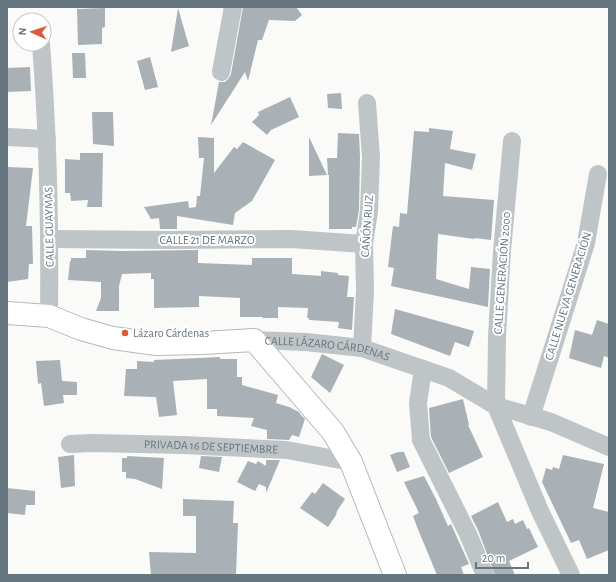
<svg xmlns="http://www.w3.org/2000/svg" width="616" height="582" viewBox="0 0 616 582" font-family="'Alegreya Sans',sans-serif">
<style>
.building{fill:#a9b1b7}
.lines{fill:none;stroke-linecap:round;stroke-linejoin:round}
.secondary-casing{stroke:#b4babe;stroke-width:24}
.street{stroke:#bfc4c7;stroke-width:18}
.secondary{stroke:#fff;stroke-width:22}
.poi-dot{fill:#d95b38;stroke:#fff;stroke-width:1.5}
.labels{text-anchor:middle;stroke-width:4;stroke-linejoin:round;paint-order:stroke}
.street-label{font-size:12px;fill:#667681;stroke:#fff}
.poi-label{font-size:12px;fill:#667681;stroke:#fff;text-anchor:start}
</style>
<rect width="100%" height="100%" fill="#fafaf8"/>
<!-- building -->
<path class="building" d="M243,7H296L302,15L295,21L269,20L262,40H258L248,81L245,72L211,125L219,82H225L229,78L231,74Z
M105,8V27L102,28V44L78,45L77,9Z
M178,8L189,46L171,52Z
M72,53H85L86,78H73Z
M150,57L158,87L145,90L137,61Z
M30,67L31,91L7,92V68Z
M341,93L342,109L328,108L327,94Z
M290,97L299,117L271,130L267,135L252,122L259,115L258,112Z
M92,112H113L114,146L93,144Z
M429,128L453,131L450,149L476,154L472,170L445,163L443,196L494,200L491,240L475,238L474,239L438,234L436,279L469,289L471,267L490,269L488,307L391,286L394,268L388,267L393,226L399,227L400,213L407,214L414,131L429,132Z
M338,133L359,134L360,157L359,210L356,227H352V229H329V175H328L327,158H337Z
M198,137L214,138V173L234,147L237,149L243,142L275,160L252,201L235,213L233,225L177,216V229H160L159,218L151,219L144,207L188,201L189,208L196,207L197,196H200L204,158H199Z
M309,137L327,175L309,176Z
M80,153H103L102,207H87L88,200L71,201L70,193H65V159L80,160Z
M7,167L33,168L26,226H32L33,264H29L28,279L7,282Z
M86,250L122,251L198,250V263L252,265V258H292V274L321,276V271L338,273V275L349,276L347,297H354L352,330L338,328L339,322L309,320V318H307L308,308L278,307V318H262L263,317H240V298L199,296V307L154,308V279H151V273L122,274L119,286V311H96L101,298V282L68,280L70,261H71V258H86Z
M395,309L474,331L469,347L455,342L450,356L391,334Z
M597,320L609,324V358L604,356L601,368L569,358L575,330L592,335Z
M322,354L344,365L330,393L311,377Z
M220,357V359H237V377H242V385L278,395L276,403L289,407L299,412L300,414L305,419L299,437L292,435L289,440L267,439V430L251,426L254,418L217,416V409H207V379L173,381L177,415L159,417L156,397L124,396L126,369H137V361L154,362V360Z
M60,360L62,381L77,382V395H63L64,403L44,406L41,383L38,384L36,361Z
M463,399L469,425H468L483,457L449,473L431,437L429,408Z
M398,452H404L410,467L397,472L390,455Z
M74,455L75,486L61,488L58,457Z
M563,455L604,464L593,508L609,512V550L587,559L579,540L571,543L542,482L546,468L552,470L553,467L559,469Z
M127,456L164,458L162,489L135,479L126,478V472H122V458H127Z
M201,456L222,457L219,472L199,468Z
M266,460H280L266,493V487L259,484L255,491L237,482L248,461L256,464L258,461L266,466Z
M424,476L436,499L448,526L451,524L469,564L461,567L464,575H437L417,527L413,516L419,513L404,482Z
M323,483L345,499L337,511L336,515L328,527L300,508L312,492L315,494Z
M7,488L35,491V505H26L25,515L7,513Z
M183,499L234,501L233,523H238L236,575H151L149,552L196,553V516H183Z
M498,502L507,522L513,519L515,524L523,520L527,529L529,528L538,547L509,561L515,575H495L478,530L471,516Z"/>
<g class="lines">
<!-- secondary casing -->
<g class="secondary-casing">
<path id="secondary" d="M7,313L49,316L81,329L113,338L156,344L203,343L254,340L333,432L351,462L395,575"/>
</g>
<!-- street -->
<g class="street">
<path d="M41,44C48,134 50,225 49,316"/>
<path d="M221,72L233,7"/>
<path d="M7,137L47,139"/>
<path d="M512,141L502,251L497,336L496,406L540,511L571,575"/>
<path d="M50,239L170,240L291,239L364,244"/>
<path id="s1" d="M254,340L306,342L362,348L449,378L496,406L551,422L609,447"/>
<path d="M362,348L365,290L364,244L369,211L371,157L367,103"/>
<path d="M423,369L418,403L421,440L468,534L485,575"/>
<path d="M531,417L586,243L598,174"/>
<path id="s2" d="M70,444L93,443L183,445L287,450L351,462"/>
</g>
<!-- secondary -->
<use href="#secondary" class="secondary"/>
</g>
<!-- markers -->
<circle class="poi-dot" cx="125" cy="333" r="4"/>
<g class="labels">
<!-- street labels -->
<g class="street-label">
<text transform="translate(367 226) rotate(-86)" y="4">CAÑÓN RUIZ</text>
<text transform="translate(49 227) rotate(-91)" y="4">CALLE GUAYMAS</text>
<text x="207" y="244">CALLE 21 DE MARZO</text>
<text transform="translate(502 273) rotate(-86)" y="4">CALLE GENERACIÓN 2000</text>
<text transform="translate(568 296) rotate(-73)" y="4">CALLE NUEVA GENERACIÓN</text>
<text dy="4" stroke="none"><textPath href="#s1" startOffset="74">CALLE LÁZARO CÁRDENAS</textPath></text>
<text dy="4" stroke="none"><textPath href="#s2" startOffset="141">PRIVADA 16 DE SEPTIEMBRE</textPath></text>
</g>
<!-- poi labels -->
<g class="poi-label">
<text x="133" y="337">Lázaro Cárdenas</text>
</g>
</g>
<!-- border -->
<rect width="616" height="582" fill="none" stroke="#667681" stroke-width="16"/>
<!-- north arrow -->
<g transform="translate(32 32) rotate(273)"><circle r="19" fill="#ffffff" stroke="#c2c8cd"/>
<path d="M0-3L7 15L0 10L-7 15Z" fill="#d95b38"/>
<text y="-6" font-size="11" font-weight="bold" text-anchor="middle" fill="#667681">N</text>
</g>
<!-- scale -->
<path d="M476 562v6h52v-6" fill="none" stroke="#667681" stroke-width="2"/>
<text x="482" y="562" font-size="12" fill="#667681" stroke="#ffffff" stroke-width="3" paint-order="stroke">20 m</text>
</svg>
